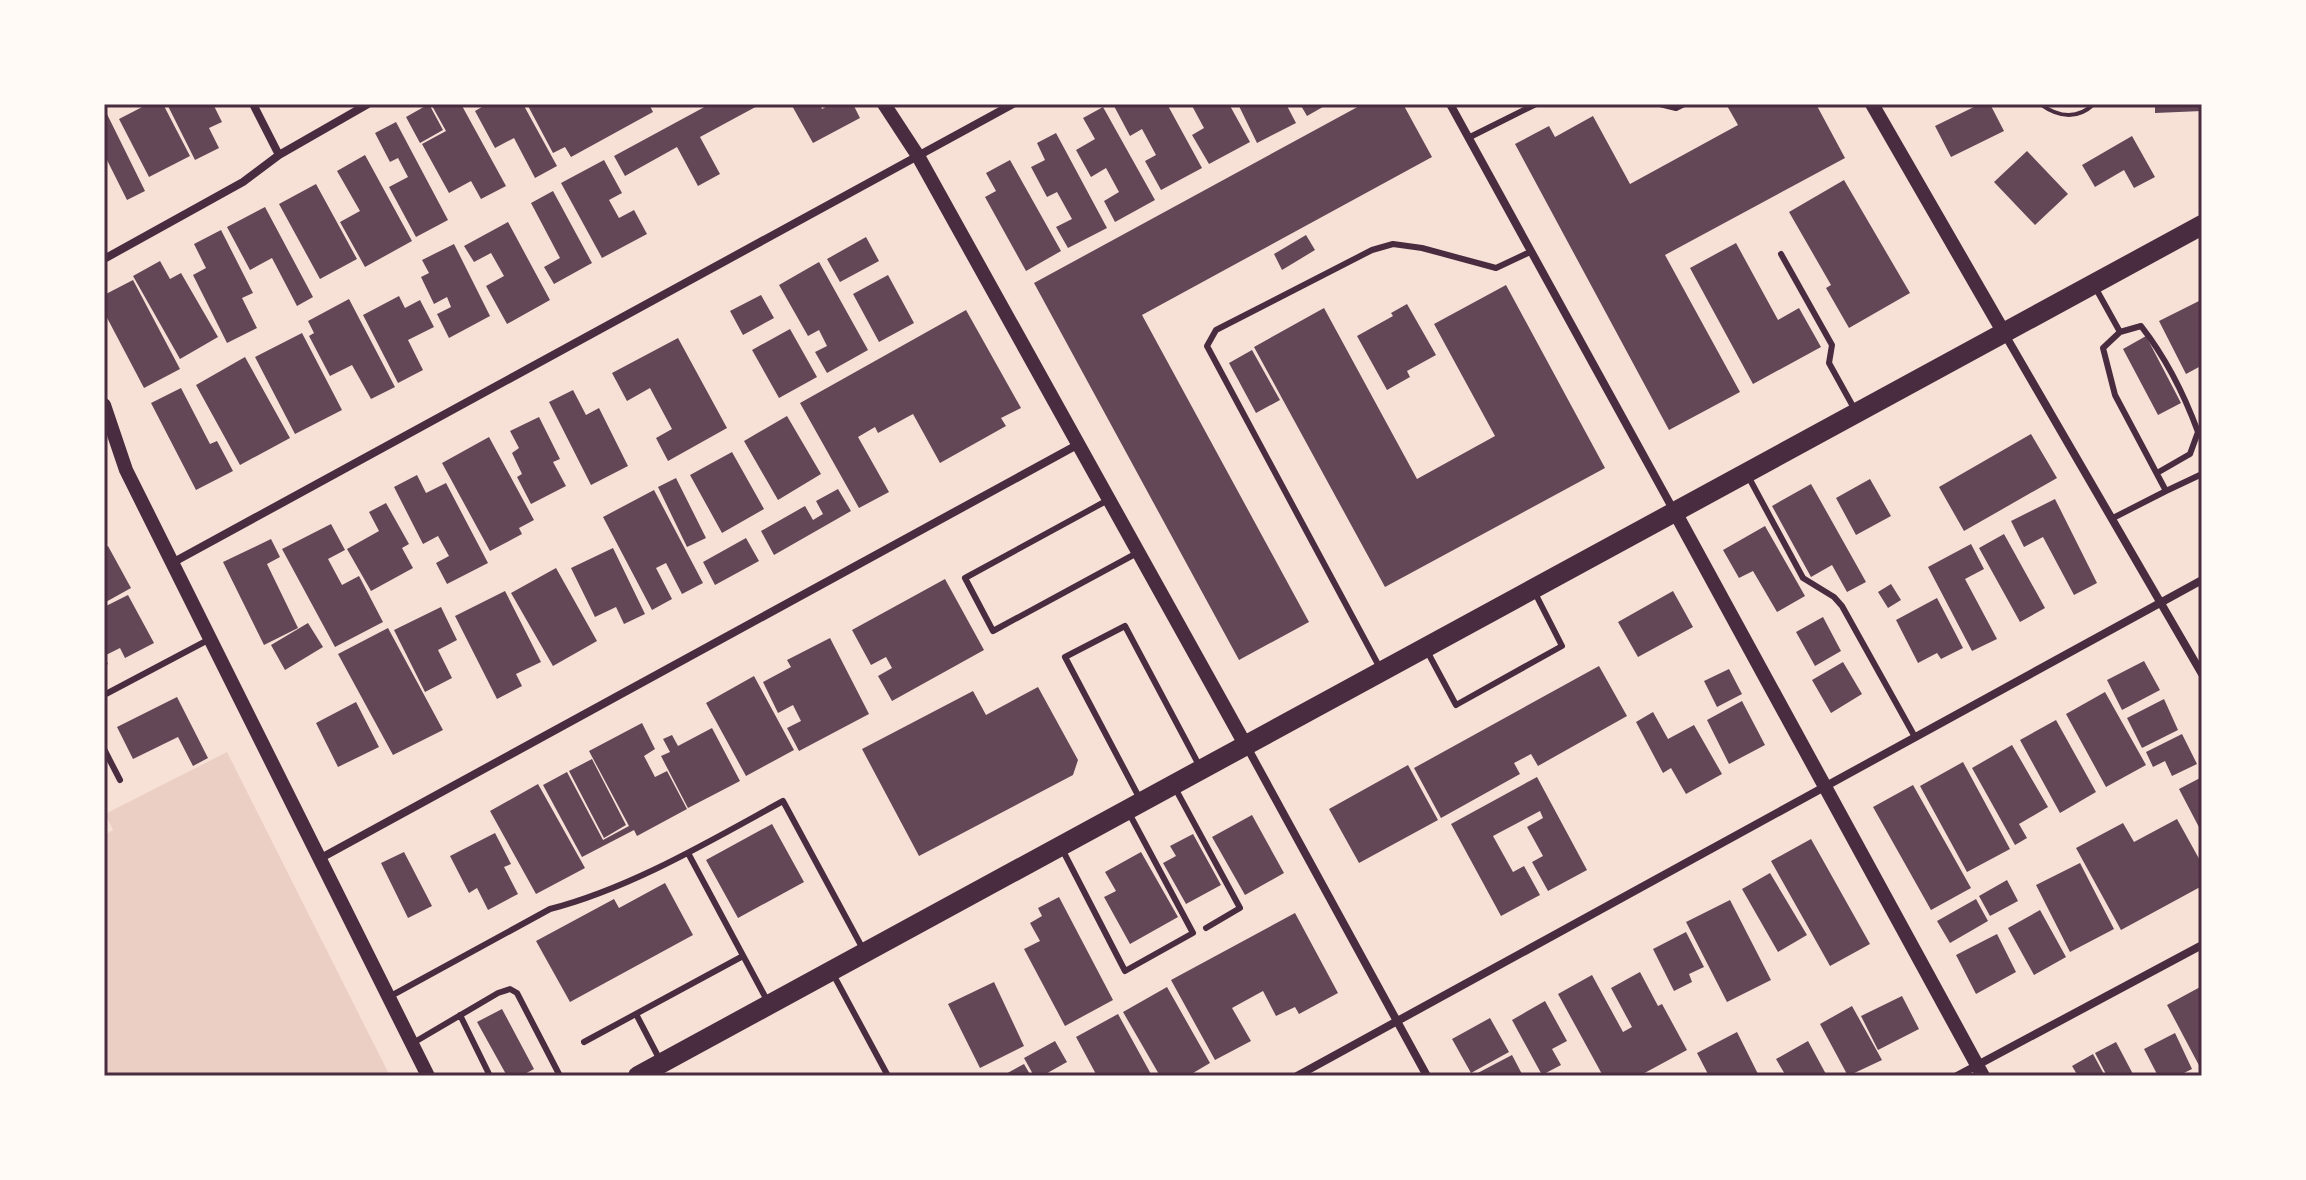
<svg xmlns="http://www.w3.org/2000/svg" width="2306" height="1180" viewBox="0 0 2306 1180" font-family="Signika,sans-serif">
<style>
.green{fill:#ebcfc5}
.building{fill:#644757}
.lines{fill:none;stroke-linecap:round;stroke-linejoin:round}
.path{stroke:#4a2c40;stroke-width:4}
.service{stroke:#4a2c40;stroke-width:6}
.minor{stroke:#4a2c40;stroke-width:8}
.tertiary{stroke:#4a2c40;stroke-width:14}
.primary{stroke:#4a2c40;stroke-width:20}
.neatline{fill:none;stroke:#4a2c40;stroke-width:3}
</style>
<rect width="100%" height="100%" fill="#f7e1d7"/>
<!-- green -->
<path class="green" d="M227,752L390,1076H104V835L113,830L105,814Z"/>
<!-- building -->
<path class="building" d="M148,104H163L190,156L149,177L119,119Z
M167,104H213L222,122L209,128L219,148L195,160Z
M429,104L443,130L420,143L406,117Z
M431,104H461L506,186L481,199L471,181L449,193L422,144L446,131Z
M487,104H523L557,166L535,178L514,138L495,148L475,111Z
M527,104H649L653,112L571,157L565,147L553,153Z
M710,104H761L700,137L720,174L698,186L677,147L625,176L614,156Z
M791,104H820L822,109L831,104H853L860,118L813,143Z
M1118,104H1167L1202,168L1161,190L1145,161L1156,155L1142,129L1130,136L1114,106Z
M1191,104H1229L1250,142L1209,164L1192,135L1204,128Z
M1238,104H1265L1266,107L1272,104H1286L1296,123L1257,143Z
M1300,104H1328L1307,116Z
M1363,104H1403L1432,157L1142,315L1309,622L1239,660L1034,283Z
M1726,104H1816L1845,158L1665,255L1740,392L1669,430L1515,144L1549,126L1555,137L1593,116L1630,184L1738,125Z
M1980,104H1990L2004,131L1951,157L1935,126Z
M2155,104H2202V111L2155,113Z
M1103,107L1155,200L1115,222L1104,201L1119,192L1106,168L1091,177L1076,150L1095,139L1083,118Z
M104,108L145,191L127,200L104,154Z
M396,122L448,220L416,237L389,187L408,177L398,158L390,162L375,133Z
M1056,133L1107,228L1068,248L1056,227L1072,219L1057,192L1047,197L1031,167L1045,160L1037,143Z
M2132,136L2155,177L2134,188L2124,170L2095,187L2082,165Z
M2027,151L2068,194L2035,225L1994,182Z
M365,155L412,241L365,267L340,222L360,211L337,171Z
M604,160L622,193L609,200L619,218L634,210L647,234L602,258L561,183Z
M1010,160L1061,251L1026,271L985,197L996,191L986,173Z
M1844,180L1910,293L1849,328L1826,288L1831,285L1789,212Z
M316,184L357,259L320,279L279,204Z
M553,191L592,263L554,284L544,267L560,258L531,203Z
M265,207L313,297L297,306L272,258L250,270L227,227Z
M508,222L550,300L507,324L486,286L504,276L491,253L474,262L464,246Z
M221,230L253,293L242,298L257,328L227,343L193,275L206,268L194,244Z
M1306,235L1315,250L1282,270L1274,254Z
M866,237L879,261L840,282L827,259Z
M1736,243L1778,320L1799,308L1821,347L1753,384L1690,268Z
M454,244L490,316L449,338L437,314L451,307L447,297L434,304L421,277L429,273L422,260Z
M160,261L170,279L181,273L218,337L180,359L133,276Z
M819,262L868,350L827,373L815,352L827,346L819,330L808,336L779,285Z
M888,275L914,323L879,342L853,294Z
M133,280L180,369L144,388L104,312V295Z
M1506,285L1605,468L1385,587L1254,347L1324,308L1417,479L1495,436L1434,324Z
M761,295L774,318L743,335L730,311Z
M399,296L405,308L420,300L434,327L408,340L423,370L398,383L363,315Z
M349,299L395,387L371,399L352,365L330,376L309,336L314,333L308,321Z
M2201,300L2202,373L2199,367L2186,374L2159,321Z
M1407,304L1436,355L1407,371L1410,377L1387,390L1357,336L1393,316L1391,313Z
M966,310L1021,408L1001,418L1006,426L940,463L913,414L878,433L875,427L858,437L889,492L859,508L800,403Z
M790,329L817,377L779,398L752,350Z
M302,333L342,410L295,434L255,357Z
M2146,336L2181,403L2158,415L2123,349Z
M678,338L727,428L668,461L656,438L672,429L650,388L627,401L612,373Z
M1252,350L1280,400L1256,413L1229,363Z
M245,357L290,438L240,465L196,385Z
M181,388L210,444L217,441L233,471L196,490L151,403Z
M573,390L586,415L599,408L628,466L591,485L549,402Z
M787,416L821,474L778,500L744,441Z
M539,417L560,459L553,462L566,486L531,504L517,477L522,474L512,453L519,448L510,431Z
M2031,434L2057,478L1964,531L1939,487Z
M489,437L534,520L519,528L522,534L490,551L442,463Z
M732,452L764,509L722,533L690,475Z
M417,475L426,493L446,483L488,563L447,584L436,563L449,556L438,536L423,544L394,487Z
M676,478L706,538L687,547L658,487Z
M1870,479L1891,516L1856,535L1836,498Z
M1811,484L1866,582L1847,592L1832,565L1811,577L1772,506Z
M838,489L851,511L774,555L761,531L805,506L813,520L823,514L816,501Z
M654,490L703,583L682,594L666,563L656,568L672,599L652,610L603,517Z
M2055,499L2097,583L2074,595L2043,537L2024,547L2011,521Z
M386,503L409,544L402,548L413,568L371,591L347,549L379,531L369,512Z
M331,524L345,550L328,559L342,585L359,576L383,622L335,647L282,549Z
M1765,526L1805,596L1777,612L1753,571L1739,578L1723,550Z
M2004,534L2045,608L2020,622L1979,548Z
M746,538L759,561L715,585L703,562Z
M271,539L280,557L267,564L298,628L264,645L223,562Z
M1971,544L1984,569L1965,579L1997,639L1972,651L1928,567Z
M108,546L131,588L104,603V548Z
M613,548L645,614L624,624L616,607L595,617L571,568Z
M556,568L597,641L553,666L511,593Z
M945,579L984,650L892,701L878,676L892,668L886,657L871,665L852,630Z
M1891,584L1901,600L1888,608L1878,592Z
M505,591L541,662L516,674L522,686L497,699L455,616Z
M1673,591L1693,627L1638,657L1618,622Z
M128,595L154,643L125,658L120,648L104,656L108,664L104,666V607Z
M1937,598L1963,648L1941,659L1937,653L1918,663L1896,620Z
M441,607L457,640L438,650L452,678L425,692L394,630Z
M1823,617L1841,651L1815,666L1796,632Z
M308,623L323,647L285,670L271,645Z
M388,628L443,730L393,755L338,654Z
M830,638L869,714L799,751L787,728L801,721L793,705L778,713L763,682L791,667L787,660Z
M2144,661L2160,690L2122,710L2107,680Z
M1843,662L1862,694L1831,713L1812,680Z
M1599,666L1627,716L1538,766L1531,754L1514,763L1520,774L1441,818L1414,768Z
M1729,669L1742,694L1717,707L1704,681Z
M754,676L794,750L746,776L706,703Z
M1038,687L1078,760L1073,775L919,856L862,749L973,691L986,715Z
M2105,692L2146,765L2106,787L2066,714Z
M177,697L208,758L193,766L178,737L133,759L117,727Z
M2164,699L2178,730L2142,748L2127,718Z
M1742,701L1765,745L1729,764L1707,720Z
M356,702L379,747L338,767L316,723Z
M1653,712L1668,739L1694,725L1722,774L1686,794L1671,768L1663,773L1636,722Z
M2056,720L2096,792L2060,813L2020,740Z
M642,723L655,749L644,756L655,777L667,771L687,809L637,836L634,830L582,857L543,785L567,772L603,840L629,826L589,751Z
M712,728L740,781L688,808L661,756L670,752L663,739L672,735L678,746Z
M2182,734L2197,764L2172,776L2165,761L2153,767L2146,752Z
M2012,745L2048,807L2019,824L2027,838L2015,845L1972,768Z
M592,759L626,825L604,838L569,771Z
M1963,762L2010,849L1967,872L1920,786Z
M1408,765L1438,820L1359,863L1329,809Z
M1537,777L1587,870L1548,891L1532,862L1543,856L1527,827L1543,818L1540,811L1493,836L1513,872L1524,866L1540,895L1501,916L1451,824Z
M2202,777V833L2179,789Z
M538,784L585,868L536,894L490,811Z
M1913,785L1971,888L1931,910L1873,807Z
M1252,815L1284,873L1245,895L1212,837Z
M2177,819L2202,864V886L2121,930L2076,848L2123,823L2134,842Z
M772,824L804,882L738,918L706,860Z
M495,833L511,864L504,867L518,894L488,910L477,888L469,893L450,856Z
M1193,834L1221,885L1186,904L1163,863L1176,856L1170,846Z
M1811,839L1870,944L1830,966L1771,861Z
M404,852L432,906L408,918L381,863Z
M1141,852L1178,917L1130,944L1104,897L1116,891L1105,872Z
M2080,863L2114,929L2070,952L2036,885Z
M1770,873L1807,935L1778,952L1742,889Z
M2007,880L2018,901L1990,916L1979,896Z
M665,883L693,935L570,1002L536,941L614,899L619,908Z
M1059,897L1113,1000L1065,1026L1024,949L1040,941L1030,923L1042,916L1038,908Z
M1976,899L1988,921L1950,943L1937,921Z
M1730,900L1771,980L1727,1002L1686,922Z
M2040,910L2066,957L2034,975L2008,928Z
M1295,913L1338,993L1299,1014L1295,1007L1276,1016L1263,991L1232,1008L1251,1041L1215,1060L1171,980Z
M1686,932L1704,967L1689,974L1692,982L1674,991L1653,949Z
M1997,934L2016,972L1976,994L1956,955Z
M1640,972L1658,1006L1662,1004L1687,1050L1639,1076H1603L1558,994L1592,975L1623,1032L1632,1027L1611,988Z
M994,982L1024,1046L980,1068L948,1004Z
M2202,986V1071L2167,1005Z
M1167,987L1210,1063L1188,1076H1160L1123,1012Z
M1902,996L1919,1029L1878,1050L1861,1016Z
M1545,1001L1567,1041L1552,1049L1561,1065L1542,1075L1512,1020Z
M1852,1006L1882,1060L1848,1076L1820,1024Z
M502,1009L534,1069L521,1076H507L477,1022Z
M1118,1014L1152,1076H1097L1076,1037Z
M1490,1018L1509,1052L1471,1073L1452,1039Z
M1737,1032L1759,1076H1709L1697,1053Z
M2175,1033L2192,1069L2178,1076H2158L2144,1049Z
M1055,1041L1067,1062L1042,1076H1034L1024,1058Z
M1808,1041L1827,1076H1786L1776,1059Z
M2116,1042L2134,1076H2107L2095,1053Z
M2093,1054L2105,1076H2078L2072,1066Z
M1512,1055L1523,1076H1472Z
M1024,1064L1031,1076H1002Z"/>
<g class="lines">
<!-- path -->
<path class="path" d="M2040,104C2058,117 2077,120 2094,104"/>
<!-- service -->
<path class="service" d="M1660,104L1676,108L1684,104
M1468,138L1536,104
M1781,254L1832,345L1829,363L1855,410
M2095,287L2120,332L2103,348L2115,395L2166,491L2202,474
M2120,332L2141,326C2166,358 2184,394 2198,432L2190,454L2157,473
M1748,476L1803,578L1834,597L1842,606L1915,737
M1108,500L965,578L993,631L1137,553
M2113,518L2166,491
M1427,651L1456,705L1562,646L1534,591
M1380,668L1207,346L1216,330L1372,250L1393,244L1422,248L1496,268L1530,252
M104,695L208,640
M104,749L120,780
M1175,788L1240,908L1206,928
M1140,799L1065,657L1125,626L1200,767
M1062,849L1125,971L1193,933L1130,815
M688,853L768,1002
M833,974L888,1076
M389,997L550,909C631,888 710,841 783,801L863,949
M636,1014L660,1060
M460,1015L490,1076
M584,1042L743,956
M413,1043L498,993L510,989L517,993L560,1076"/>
<!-- minor -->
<path class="minor" d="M253,104L279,155
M1450,104L1674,511
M104,259L243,182L279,155L368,104
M2004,333L2202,674
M172,563L1013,104
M1247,747L1427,1076
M321,858L1077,445
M1297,1076L2202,580
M1957,1076L2202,945"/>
<!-- tertiary -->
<path class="tertiary" d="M884,104L918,156L1246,746
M1872,104L2004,333
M104,405L126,470L428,1076
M1675,512L1983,1076"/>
<!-- primary -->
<path class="primary" d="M638,1076L2202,225"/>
</g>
<!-- border -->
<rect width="2306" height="1180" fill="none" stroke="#fffaf5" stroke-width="212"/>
<rect x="106" y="106" width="2094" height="968" class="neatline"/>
</svg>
